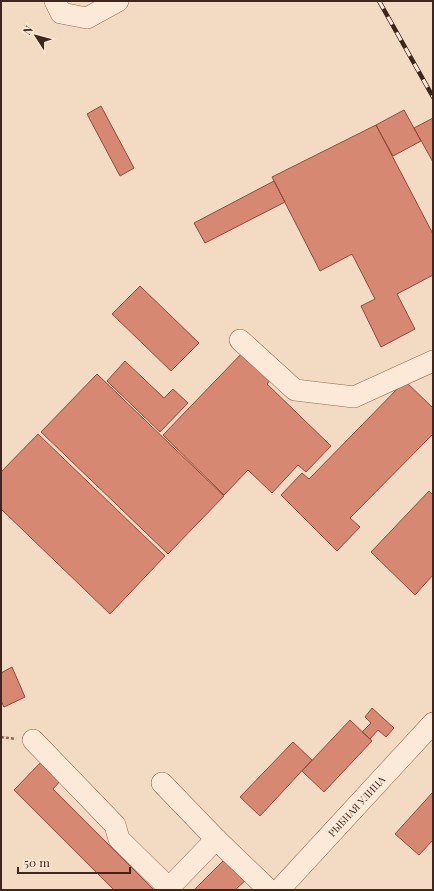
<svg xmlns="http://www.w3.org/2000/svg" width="434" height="891" viewBox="0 0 434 891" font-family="'Playfair Display',serif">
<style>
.building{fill:#d68873;stroke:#924a39}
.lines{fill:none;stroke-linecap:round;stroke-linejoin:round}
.minor-casing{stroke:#906956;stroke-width:22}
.path{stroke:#906956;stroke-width:2.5;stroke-dasharray:3 2;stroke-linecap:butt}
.minor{stroke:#fde9d7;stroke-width:21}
.rail-casing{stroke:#3e261c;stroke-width:4.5}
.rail{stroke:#fae6d3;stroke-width:3;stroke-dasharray:9;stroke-linecap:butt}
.labels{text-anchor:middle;stroke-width:3;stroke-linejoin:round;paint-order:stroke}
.street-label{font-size:10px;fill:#3e261c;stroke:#fae6d3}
</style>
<rect width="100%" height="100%" fill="#f3dac2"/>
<!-- building -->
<path class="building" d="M101,106L134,168L120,176L87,114Z
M404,110L421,141L393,156L376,125Z
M433,118V162L414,128Z
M376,125L433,234V275L397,294L415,329L381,347L361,306L375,299L352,254L320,271L272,177Z
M274,181L285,202L205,243L194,223Z
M140,286L199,343L171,371L112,314Z
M245,350L273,377L267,384L331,446L306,472L298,465L272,493L248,470L224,495L163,435Z
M125,361L164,398L173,389L188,403L160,432L107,381Z
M97,374L224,496L168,554L41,432Z
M405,381L433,408V434L350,518L360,527L337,551L281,495L302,473L309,479Z
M38,434L165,556L110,614L1,509V472Z
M429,491L433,495V575L415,595L371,552Z
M12,667L25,697L4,707L1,701V673Z
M372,708L394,728L386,737L378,730L370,739L362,732L371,723L365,717Z
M350,720L372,741L324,792L302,771Z
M293,742L312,760L260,816L240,797Z
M43,760L62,779L53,789L154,890H114L14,790Z
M433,792V840L419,855L395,834Z
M226,858L247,879L235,890H194Z"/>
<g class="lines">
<!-- minor casing -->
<g class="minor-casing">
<g id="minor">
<path d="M55,1L61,13L87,18L118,1"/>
<path d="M240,340L295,390L354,397L433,361"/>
<path d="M33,740L115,825L119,839L169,888L216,839L269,890"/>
<path d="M162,783L216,839"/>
<path id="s1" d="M279,890L433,723"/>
</g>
</g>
<!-- path -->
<path class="path" d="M1,737L16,739"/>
<!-- minor -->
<use href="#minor" class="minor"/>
<!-- rail casing -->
<g class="rail-casing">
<path id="rail" d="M379,1L433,97"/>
</g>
<!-- rail -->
<use href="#rail" class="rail"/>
</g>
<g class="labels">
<!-- street labels -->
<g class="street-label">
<text dy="4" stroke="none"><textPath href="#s1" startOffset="114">РЫБНАЯ УЛИЦА</textPath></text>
</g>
</g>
<!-- border -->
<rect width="434" height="891" fill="none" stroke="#3e261c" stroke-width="4"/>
<!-- north arrow -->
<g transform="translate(36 36) rotate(306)" stroke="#fae6d3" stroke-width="3" paint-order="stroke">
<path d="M0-3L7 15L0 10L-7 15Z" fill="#3e261c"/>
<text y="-6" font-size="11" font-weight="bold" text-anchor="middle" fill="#3e261c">N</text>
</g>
<!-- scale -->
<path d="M18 867v6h112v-6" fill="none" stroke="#3e261c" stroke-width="2"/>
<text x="24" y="867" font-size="12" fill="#3e261c" stroke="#fae6d3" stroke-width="3" paint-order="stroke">50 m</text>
</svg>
